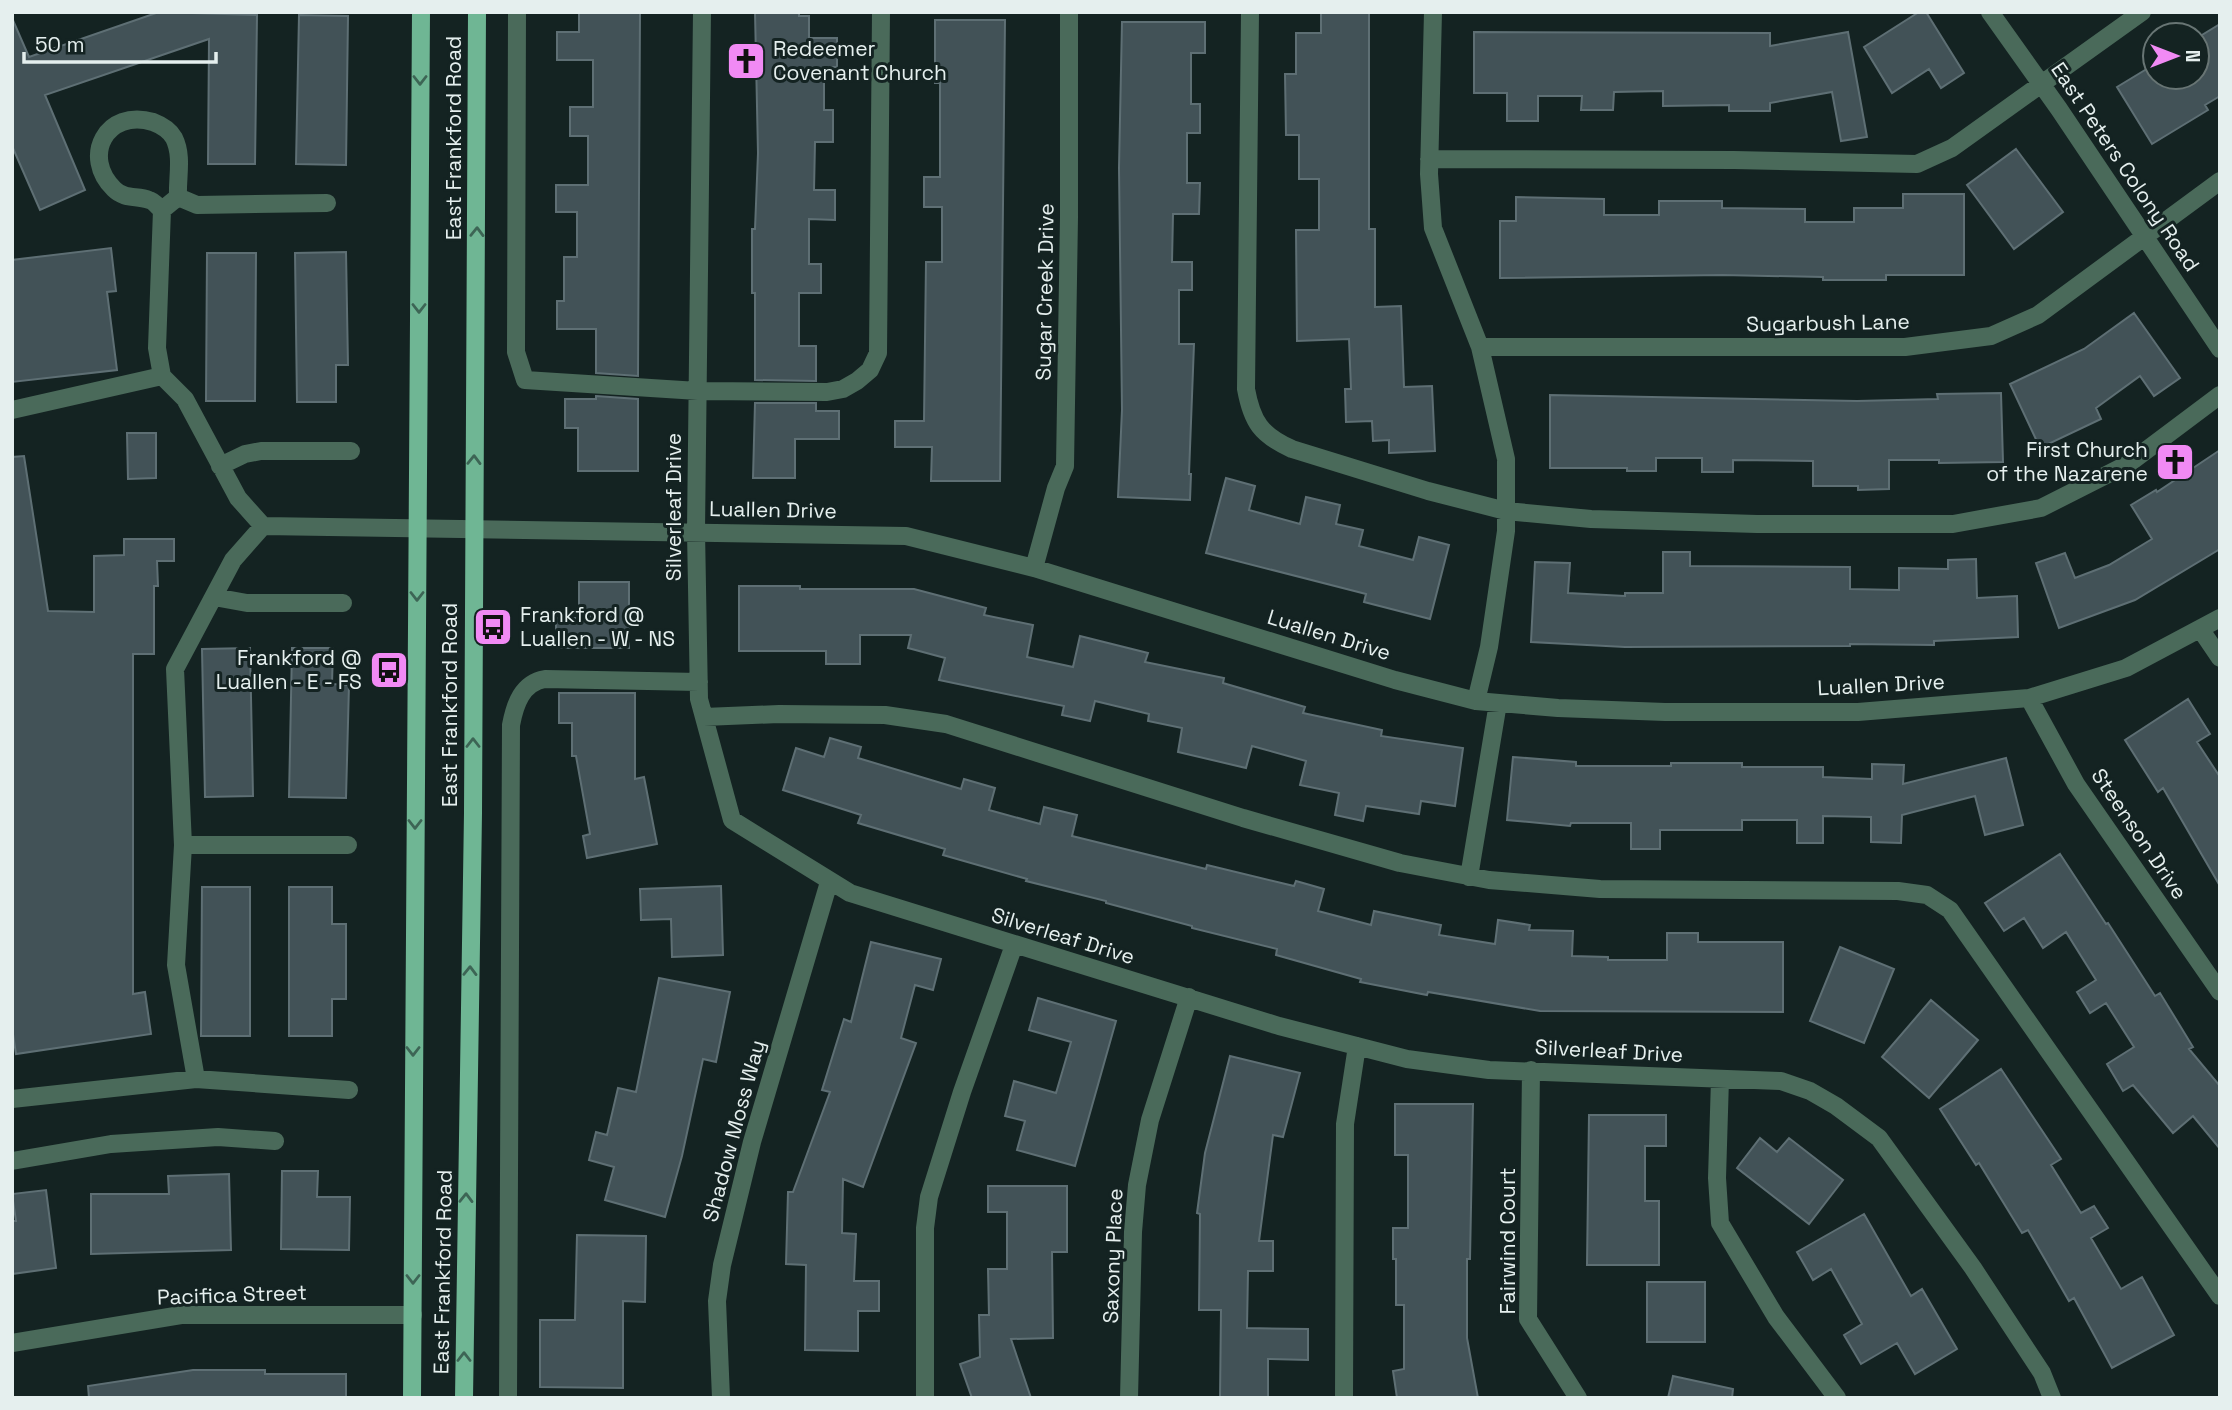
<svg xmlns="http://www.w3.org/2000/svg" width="2232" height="1410" viewBox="0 0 2232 1410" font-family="'Space Grotesk',sans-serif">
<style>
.building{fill:#425257;stroke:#5e6f74;stroke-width:2}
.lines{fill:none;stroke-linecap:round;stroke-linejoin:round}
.minor{stroke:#4a6a5a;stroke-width:18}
.major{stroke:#6fb694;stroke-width:18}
.oneway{stroke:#3d6555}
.labels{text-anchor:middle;stroke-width:6;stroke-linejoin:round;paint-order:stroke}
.poi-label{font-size:21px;fill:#e5efee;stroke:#142322;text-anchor:start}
.street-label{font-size:21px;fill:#e5efee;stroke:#142322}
</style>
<rect width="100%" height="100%" fill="#142322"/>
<!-- building -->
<path class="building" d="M159,12L257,15L255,164H208L209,39L45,95L85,190L40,210L12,146V18L29,57Z
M579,12H640L638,376L596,373V329H557V301H564V257H577V212H556V185H588V136H570V107H593V60H557V32H579Z
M755,12H799V16H809V38H837V67H824V110H833V142H815L814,190H835V220L809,219V264H821V293H799V346H816V381L755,380V293H752V229H755L758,153Z
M1321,12H1369V229H1375V307L1401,306L1404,387L1432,386L1435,451L1389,453V440L1373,441L1372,421L1346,422L1345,389H1351L1349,339L1297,341L1296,230H1319V179H1299V135H1286L1285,74H1296V33H1321Z
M1919,12H1926L1964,73L1941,88L1929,69L1892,93L1864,47Z
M299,15L348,16L346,165L296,164Z
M935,20H1005L1000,481H931L932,447H895V421H924L926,262H942V207H924V177H940V83H935Z
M1122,22H1205V53H1191V104H1200V133H1187V183H1200L1199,214H1173L1172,262H1192V290H1179V344H1194L1189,474H1191L1190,500L1118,497L1122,410L1119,168Z
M2220,24V96L2205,105L2208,110L2152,144L2117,87L2155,64V77H2197V38Z
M1474,32L1770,33V46L1848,32L1867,137L1841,141L1832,92L1770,103V111H1729V105L1663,106V91L1614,92L1613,110H1581L1582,96H1538V121H1507V93H1474Z
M2016,149L2063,212L2014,249L1967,185Z
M1903,194H1964V275H1886V280H1823V277L1722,275L1500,278V221H1516V197L1604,199V215H1659V201H1722V208L1805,209V222H1854V208H1903Z
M111,248L116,291L107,292L117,370L12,382V260Z
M346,252L348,365H336V402H297L295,253Z
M207,253H256L255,401H206Z
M2134,313L2180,378L2154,396L2140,376L2096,408L2101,419L2040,448L2010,384L2084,349Z
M2001,393L2003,462L1939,463V460H1889V489L1858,490V486H1813V461L1733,460V472H1702V458H1656V471H1627V468H1550V395L1857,401L1938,399L1937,394Z
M596,396L638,399V471H578V428H565V399H596Z
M755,403H816V411H839V439H795V478H753Z
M127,433H156V478L128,479Z
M2220,450V549L2135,600L2059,628L2036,563L2065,553L2075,578L2109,565L2152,539L2131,505L2156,490L2157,492Z
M24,456L48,611L94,612V556L124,555V539H174V561H157L158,586H154V654H133V994L145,992L151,1034L16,1054L12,1028V457Z
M1226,478L1255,486L1249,510L1300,524L1306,497L1340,505L1336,524L1363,530L1359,546L1413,560L1419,537L1449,545L1430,619L1364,602L1366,594L1206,553Z
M1663,552H1690V566L1850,567V589L1899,590V568L1948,569V560L1976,559L1977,598L2017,596L2018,637L1934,641V645L1850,644V646L1625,647L1531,642L1535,562L1570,563L1568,593L1625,596V593H1663Z
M579,582H629V648H556V618H579Z
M739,586H800V589H914L986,608L984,615L1033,625L1027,657L1073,667L1080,636L1148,653L1145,662L1224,678L1223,683L1305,707L1303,713L1382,730L1381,736L1463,748L1455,806L1421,801L1419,814L1366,806L1363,821L1335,815L1339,793L1300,785L1306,761L1252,746L1246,768L1178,752L1182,728L1148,721L1149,714L1095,701L1090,721L1062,715L1064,706L939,680L945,658L908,648L911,635H860V664H826V651H739Z
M250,648L253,796L205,797L202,649Z
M292,648H333L332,684L349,685L346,798L289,797Z
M559,693H635V779L644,777L657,844L587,858L583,836L590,834L576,756H572V723H559Z
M2188,699L2210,734L2197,742L2220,777V886L2163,788L2158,792L2125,740Z
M830,738L861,747L858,758L961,789L964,779L995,788L989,810L1040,824L1044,807L1077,815L1072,836L1206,869L1207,865L1294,886L1296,881L1324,889L1318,911L1371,925L1374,911L1441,925L1439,935L1495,944L1498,920L1530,925L1529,930L1573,931L1572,956L1608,957V960H1667V933H1698V942H1783V1012L1540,1011L1428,992L1427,995L1360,982L1361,979L1276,955L1277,949L1192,928V926L1106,903V901L1026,881L1027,879L943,855L945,849L858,823L861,815L783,790L796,748L824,757Z
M1513,757L1576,762V766H1671V763H1742V767H1823V777L1872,779V764L1904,765L1903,784L2006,758L2023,825L1985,835L1975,796L1902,815L1901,843L1871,842V817L1823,816V843H1797V820H1742V830H1660V849H1631V823H1571L1570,826L1507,820Z
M2060,854L2106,924L2108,923L2155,996L2160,993L2193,1047L2189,1049L2220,1086V1149L2193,1116L2173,1133L2133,1085L2123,1091L2107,1064L2134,1047L2106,1003L2090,1013L2077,992L2096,980L2066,932L2043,948L2024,918L2004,931L1985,903Z
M721,886L723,955L672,957L671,919L641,920L640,889Z
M202,887H250V1036H201Z
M289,887H332V924H346V999H332V1036H289Z
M871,942L941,959L933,990L915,985L901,1038L916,1043L863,1187L843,1179L842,1233L856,1234L854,1281H879V1311H858V1351L805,1350L806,1265L786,1264L788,1192H793L830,1092L822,1090L844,1019L851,1022Z
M1840,947L1894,969L1864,1043L1810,1021Z
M659,978L730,992L716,1062L703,1059L682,1156L665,1217L605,1200L614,1167L589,1160L596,1132L607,1135L618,1088L636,1092Z
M1038,998L1116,1021L1075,1166L1017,1150L1025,1121L1005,1116L1014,1081L1056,1093L1071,1042L1029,1030Z
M1931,1000L1978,1040L1929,1098L1882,1057Z
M1230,1056L1300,1073L1283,1137L1273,1135L1259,1241H1273V1271H1248L1247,1328L1308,1329V1360L1268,1359V1398H1220L1221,1310H1199L1200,1214L1197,1213L1205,1153Z
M2001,1069L2061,1159L2051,1165L2081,1213L2094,1206L2108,1228L2091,1238L2121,1289L2142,1277L2174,1335L2112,1368L2074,1298L2069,1301L2028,1230L2022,1233L1979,1163L1976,1165L1940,1109Z
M1395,1104H1473L1470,1259H1467V1338L1478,1398H1397L1393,1371L1404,1369V1305H1396V1259H1393V1228H1408V1155H1395Z
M1589,1115H1666V1146H1645V1201H1659V1265H1587Z
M1760,1138L1777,1152L1789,1138L1843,1180L1809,1224L1737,1168Z
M282,1171H318L317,1197H350L349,1250L281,1249Z
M229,1174L231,1250L91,1254V1194H169L168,1176Z
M988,1186H1067V1252H1052L1053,1338L1011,1339L1031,1398H972L960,1364L980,1357L979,1315H989L988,1269H1007V1212H988Z
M46,1190L56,1268L12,1274V1221H16L12,1194Z
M1864,1214L1911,1296L1922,1289L1957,1349L1915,1374L1897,1343L1861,1364L1844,1335L1862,1324L1831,1269L1813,1280L1797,1252Z
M577,1235L646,1236L645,1302L623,1301V1388L540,1387V1320H575Z
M1647,1282H1705V1342H1647Z
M193,1370H265V1374H346V1398H89L88,1386Z
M1673,1376L1733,1389L1732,1398H1668Z"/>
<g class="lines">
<!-- minor -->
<path class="minor" d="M517,12L516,352L525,380L698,391L827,392L843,389L857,381L870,370L878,353L881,12
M702,12L696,531L699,699L732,820L850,893L1279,1026L1407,1059L1489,1070L1781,1081L1810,1091L1836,1106L1879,1138L1973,1268L2042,1373L2052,1398
M1250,12L1246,389C1252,422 1261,435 1292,449L1428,491L1506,511L1591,519L1757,524H1953L2041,508L2128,464L2220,395
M1433,12L1429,174L1433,228L1480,347L1506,459V531L1489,647L1476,701
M1990,12L2059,109L2220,349
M1429,159L1734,160L1917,164L1952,148L2142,12
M178,197L162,210L157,348L162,376L185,399L238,498L263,526L233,560L175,669L183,845L176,965L196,1079
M178,197L197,205L327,203
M162,210C158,207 154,201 149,200C137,195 125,200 114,189C81,157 106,108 153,122C161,125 170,131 174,138C183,156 177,178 178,197
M1480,347H1905L1991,336L2038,315L2220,181
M12,410L162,376
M220,466L245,454L261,451H351
M263,526L906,536L1034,568L1395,680L1476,701L1558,708L1665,712H1858L2029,698L2126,668L2220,618
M1034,568L1056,488L1065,466L1069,217V12
M214,597L247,603H343
M2201,630L2220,658
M2029,698L2076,784L2220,992
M704,717L779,714L885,715L946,724L1243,818L1400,863L1489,880L1600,889L1898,891L1927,895L1950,910L2220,1296
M183,845H348
M1469,877L1498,703
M1531,1070L1528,1319L1578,1398
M1720,1079L1717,1178L1720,1223L1776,1317L1837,1398
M12,1099L196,1079L349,1090
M12,1161L111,1144L218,1137L275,1141
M12,1343L181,1315H413
M508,1398L511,725C515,704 522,683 545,679L699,682
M721,1398L717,1301L722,1265L752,1142L829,882
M925,1398V1228L929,1197L962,1092L1014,945
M1129,1398L1133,1232L1137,1185L1150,1120L1189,997
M1344,1398L1345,1124L1357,1046"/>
<!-- major -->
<path class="major" d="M412,1398L421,12
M464,1398L473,813L477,12"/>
</g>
<!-- one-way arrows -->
<defs><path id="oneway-chevron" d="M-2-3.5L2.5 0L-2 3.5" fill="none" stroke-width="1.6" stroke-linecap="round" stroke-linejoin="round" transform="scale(1.75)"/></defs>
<g class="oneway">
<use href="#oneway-chevron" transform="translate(420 80) rotate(90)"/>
<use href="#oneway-chevron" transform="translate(477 232) rotate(-89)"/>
<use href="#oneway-chevron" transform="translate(419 308) rotate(90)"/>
<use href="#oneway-chevron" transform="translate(474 460) rotate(-89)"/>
<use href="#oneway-chevron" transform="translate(417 596) rotate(90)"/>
<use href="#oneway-chevron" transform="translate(473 743) rotate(-90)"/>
<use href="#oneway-chevron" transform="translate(415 824) rotate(90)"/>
<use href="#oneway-chevron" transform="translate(470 971) rotate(-89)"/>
<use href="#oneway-chevron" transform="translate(413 1051) rotate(90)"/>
<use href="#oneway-chevron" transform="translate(466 1198) rotate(-89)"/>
<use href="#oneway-chevron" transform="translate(413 1279) rotate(90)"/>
<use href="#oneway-chevron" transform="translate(464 1357) rotate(-90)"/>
</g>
<!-- icons -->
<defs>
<g id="church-square" transform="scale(2.0125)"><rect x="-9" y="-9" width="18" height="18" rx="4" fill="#f18af4" stroke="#142322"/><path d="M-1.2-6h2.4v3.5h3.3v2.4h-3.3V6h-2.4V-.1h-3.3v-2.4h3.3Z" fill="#111"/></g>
<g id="bus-square" transform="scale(2.0125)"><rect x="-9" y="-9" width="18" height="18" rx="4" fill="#f18af4" stroke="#142322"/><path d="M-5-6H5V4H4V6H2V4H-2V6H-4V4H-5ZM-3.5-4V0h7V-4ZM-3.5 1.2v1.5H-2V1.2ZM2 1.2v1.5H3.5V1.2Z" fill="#111"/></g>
</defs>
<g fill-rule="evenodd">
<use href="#church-square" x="746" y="61"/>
<use href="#church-square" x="2175" y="462"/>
<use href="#bus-square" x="493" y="627"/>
<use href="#bus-square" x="389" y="670"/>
</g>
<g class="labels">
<!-- poi labels -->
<g class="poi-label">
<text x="773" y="56">Redeemer<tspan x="773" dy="24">Covenant Church</tspan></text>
<text x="2148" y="457" text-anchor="end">First Church<tspan x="2148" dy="24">of the Nazarene</tspan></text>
<text x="520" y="622">Frankford @<tspan x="520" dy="24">Luallen - W - NS</tspan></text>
<text x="362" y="665" text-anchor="end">Frankford @<tspan x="362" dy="24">Luallen - E - FS</tspan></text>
</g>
<!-- street labels -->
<g class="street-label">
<text transform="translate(454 138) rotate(-90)" y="7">East Frankford Road</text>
<text transform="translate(2125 167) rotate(56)" y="7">East Peters Colony Road</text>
<text transform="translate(1045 292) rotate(-89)" y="7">Sugar Creek Drive</text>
<text transform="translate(1828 323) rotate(-1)" y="7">Sugarbush Lane</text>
<text transform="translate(674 507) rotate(-90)" y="7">Silverleaf Drive</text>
<text transform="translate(773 510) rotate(1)" y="7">Luallen Drive</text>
<text transform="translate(1329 635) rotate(17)" y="7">Luallen Drive</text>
<text transform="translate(1881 685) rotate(-3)" y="7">Luallen Drive</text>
<text transform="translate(450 705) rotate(-90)" y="7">East Frankford Road</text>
<text transform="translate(2139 834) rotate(56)" y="7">Steenson Drive</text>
<text transform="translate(1063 936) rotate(17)" y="7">Silverleaf Drive</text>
<text transform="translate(1609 1051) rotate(3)" y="7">Silverleaf Drive</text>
<text transform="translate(734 1131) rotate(-75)" y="7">Shadow Moss Way</text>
<text transform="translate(1508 1241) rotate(-90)" y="7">Fairwind Court</text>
<text transform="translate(1113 1256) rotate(-88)" y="7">Saxony Place</text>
<text transform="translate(443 1272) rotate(-89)" y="7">East Frankford Road</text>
<text transform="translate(232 1295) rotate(-2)" y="7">Pacifica Street</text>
</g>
</g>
<!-- border -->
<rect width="2232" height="1410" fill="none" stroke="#e5efee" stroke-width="28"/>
<!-- north arrow -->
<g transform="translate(2176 56) rotate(90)"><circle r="33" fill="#142322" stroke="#687574" stroke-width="2"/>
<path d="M0-5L12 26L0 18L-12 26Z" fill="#f18af4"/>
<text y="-10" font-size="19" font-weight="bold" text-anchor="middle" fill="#e5efee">N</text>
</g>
<!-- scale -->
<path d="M24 52v10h192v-10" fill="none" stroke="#e5efee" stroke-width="3.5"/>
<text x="35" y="52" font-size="21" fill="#e5efee" stroke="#142322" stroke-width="5" paint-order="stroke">50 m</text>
</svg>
